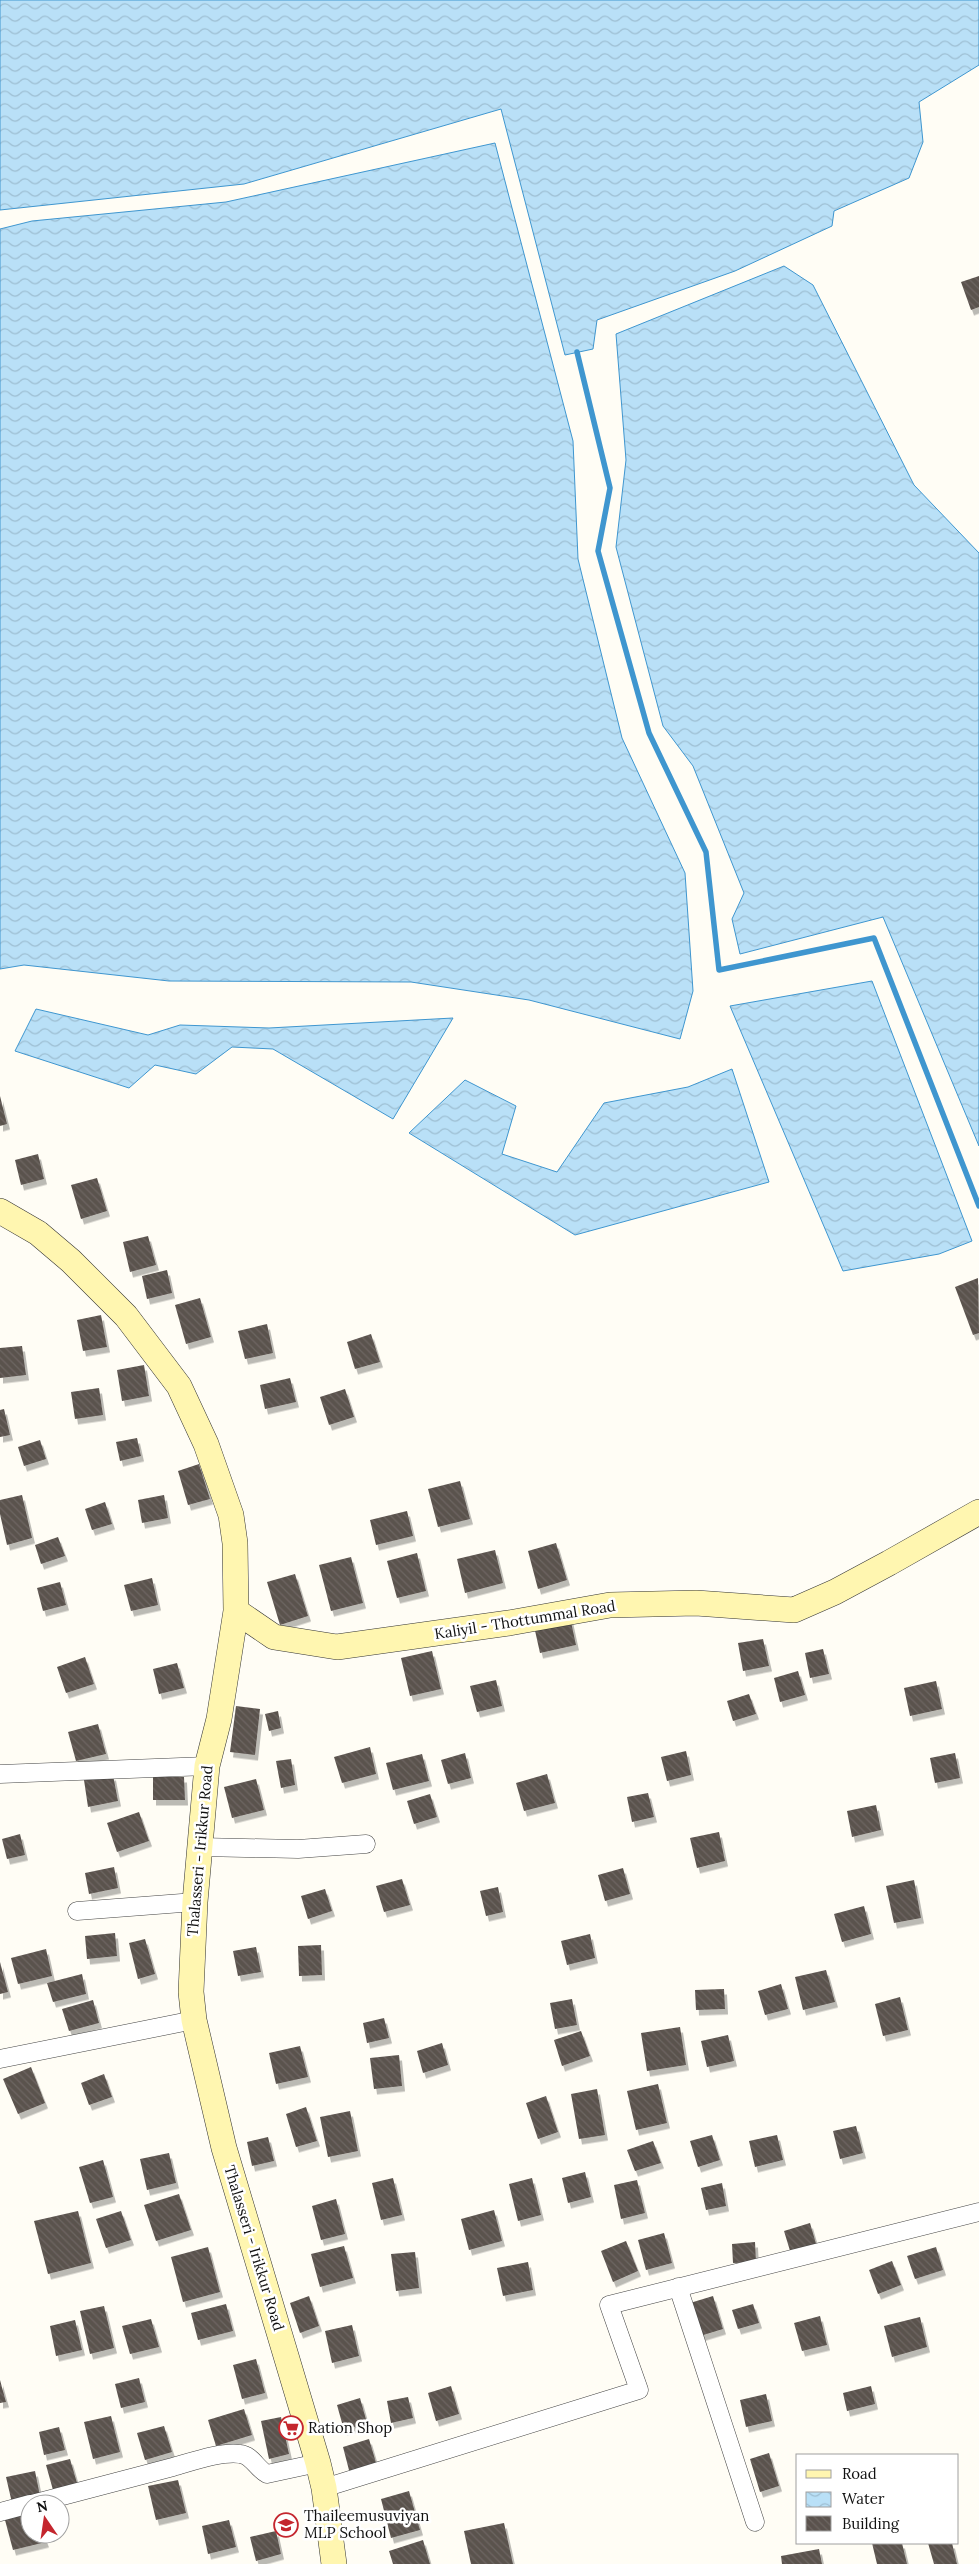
<svg xmlns="http://www.w3.org/2000/svg" width="979" height="2564" viewBox="0 0 979 2564" font-family="Lora,serif">
<style>
.water{fill:url(#water-waves);stroke:#3f96cf}
.lines{fill:none;stroke-linecap:round;stroke-linejoin:round}
.stream{stroke:#3f96cf;stroke-width:5.5}
.building{fill:url(#building-back-hatch);filter:url(#shadow)}
.minor-casing{stroke:#444;stroke-width:19}
.secondary-casing{stroke:#333;stroke-width:26}
.minor{stroke:#fff;stroke-width:18}
.secondary{stroke:#fff6b0;stroke-width:25}
.labels{text-anchor:middle;stroke-width:5;stroke-linejoin:round;paint-order:stroke}
.street-label{font-size:15px;fill:#111;stroke:#fff}
.poi-label{font-size:15px;fill:#111;stroke:#fff;text-anchor:start}
</style>
<defs>
<pattern id="water-waves" width="16" height="10" patternUnits="userSpaceOnUse" patternTransform="scale(1.25)"><rect width="16" height="10" fill="#b9e0f7"/><path d="M0 5q4-4 8 0t8 0" fill="none" stroke="#9ebfd3"/></pattern>
<pattern id="building-back-hatch" width="6" height="6" patternUnits="userSpaceOnUse" patternTransform="scale(1.25)"><rect width="6" height="6" fill="#5a524d"/><path d="M-1 5l2 2M0 0l6 6M5-1l2 2" fill="none" stroke="#6d6662"/></pattern>
<filter id="shadow"><feDropShadow dx="3" dy="5.5" stdDeviation="0" flood-color="#0004"/></filter>
</defs>
<rect width="100%" height="100%" fill="#fffdf5"/>
<!-- water -->
<path class="water" d="M0,0H979V65L919,102L923,142L909,178L834,211L832,226L735,271L597,320L593,349L565,355L501,109L244,184L0,210Z
M495,143L573,441L578,559L622,738L685,873L693,991L680,1039L529,1000L411,982L169,981L24,965L0,969V229L32,221L226,202Z
M784,266L813,285L914,485L979,553V1146L883,917L740,954L732,919L744,893L693,766L663,726L616,547L626,460L616,334Z
M872,981L972,1241L939,1254L843,1271L730,1006Z
M36,1009L148,1035L180,1025L269,1028L453,1018L393,1119L273,1049L232,1047L196,1074L155,1065L129,1088L15,1051Z
M732,1069L769,1182L575,1235L409,1133L465,1080L516,1106L502,1154L557,1172L604,1103L688,1087Z"/>
<g class="lines">
<!-- stream -->
<path class="stream" d="M577,352L610,488L598,551L649,733L706,852L719,970L874,938L979,1206"/>
</g>
<!-- building -->
<path class="building" d="M979,276V307L971,310L961,282Z
M0,1096L7,1124L0,1126Z
M38,1154L44,1179L21,1185L15,1160Z
M97,1178L107,1211L81,1219L71,1185Z
M148,1236L156,1265L130,1272L123,1242Z
M167,1270L172,1293L147,1299L142,1276Z
M978,1278L979,1333L973,1335L955,1287Z
M200,1298L211,1337L186,1344L175,1305Z
M101,1315L107,1347L83,1351L77,1320Z
M267,1324L273,1353L245,1359L238,1331Z
M371,1334L380,1362L355,1369L347,1342Z
M22,1346L26,1375L0,1378V1348Z
M144,1365L149,1396L122,1401L117,1370Z
M290,1378L296,1402L265,1409L260,1385Z
M99,1388L103,1415L75,1419L71,1392Z
M345,1389L354,1417L329,1425L320,1397Z
M4,1409L10,1435L0,1437V1410Z
M137,1438L141,1456L120,1461L116,1442Z
M40,1440L46,1459L24,1466L18,1447Z
M199,1464L210,1499L188,1505L178,1471Z
M460,1481L470,1519L438,1527L428,1489Z
M22,1495L32,1538L7,1545L0,1514V1500Z
M164,1495L168,1518L142,1523L138,1500Z
M105,1502L112,1524L92,1530L85,1509Z
M407,1511L413,1536L376,1545L370,1520Z
M58,1537L65,1556L41,1564L35,1545Z
M556,1543L567,1580L538,1589L528,1551Z
M495,1550L503,1583L465,1593L457,1559Z
M417,1553L426,1591L397,1598L387,1561Z
M351,1557L363,1603L331,1611L319,1565Z
M295,1574L308,1616L280,1625L267,1582Z
M152,1578L158,1605L131,1611L124,1585Z
M60,1582L66,1605L43,1611L37,1588Z
M570,1617L576,1645L540,1653L534,1626Z
M763,1639L769,1666L743,1671L738,1643Z
M823,1649L829,1674L810,1678L805,1653Z
M432,1651L441,1689L410,1696L401,1658Z
M85,1657L94,1684L66,1693L57,1667Z
M177,1663L184,1688L159,1694L153,1669Z
M798,1671L805,1695L780,1702L774,1678Z
M496,1680L502,1706L477,1712L470,1686Z
M936,1681L942,1709L910,1716L904,1688Z
M749,1694L756,1714L733,1721L727,1701Z
M236,1706L260,1709L255,1755L230,1752Z
M278,1711L281,1728L269,1731L265,1714Z
M98,1724L106,1754L76,1761L68,1732Z
M370,1747L376,1774L342,1783L334,1757Z
M686,1751L691,1775L667,1781L661,1757Z
M465,1753L471,1778L448,1784L441,1760Z
M955,1753L960,1778L935,1783L930,1758Z
M422,1754L429,1781L393,1790L386,1763Z
M291,1759L295,1785L281,1788L276,1761Z
M547,1774L555,1803L524,1811L516,1783Z
M113,1775L118,1801L88,1807L84,1780Z
M153,1777H184L185,1800H153Z
M256,1779L264,1810L232,1818L224,1787Z
M648,1793L654,1817L632,1822L627,1797Z
M430,1794L437,1817L414,1824L407,1801Z
M876,1805L881,1830L852,1837L847,1811Z
M139,1812L149,1841L117,1852L107,1823Z
M719,1832L725,1861L697,1868L690,1838Z
M20,1834L25,1855L7,1859L2,1839Z
M114,1867L118,1888L89,1894L85,1873Z
M623,1868L630,1894L605,1901L598,1875Z
M402,1879L410,1905L384,1912L376,1886Z
M914,1880L921,1918L894,1923L886,1886Z
M498,1887L503,1912L486,1916L480,1891Z
M325,1889L332,1911L308,1919L301,1896Z
M864,1906L871,1934L842,1942L834,1914Z
M115,1933L117,1956L87,1959L85,1936Z
M590,1934L595,1958L567,1965L561,1941Z
M145,1939L155,1974L138,1979L129,1943Z
M321,1945L322,1975L299,1976L298,1946Z
M256,1947L261,1972L238,1976L233,1951Z
M46,1949L52,1976L18,1984L11,1958Z
M0,1962L8,1992L0,1994Z
M826,1970L835,2002L803,2010L795,1977Z
M82,1974L86,1994L53,2002L47,1983Z
M781,1984L788,2009L765,2015L758,1991Z
M724,1989L725,2009L696,2010L695,1990Z
M900,1997L908,2030L883,2036L875,2004Z
M572,1999L577,2025L555,2029L550,2003Z
M93,2000L99,2023L69,2031L62,2009Z
M384,2018L389,2038L367,2043L363,2023Z
M680,2027L686,2065L647,2071L641,2033Z
M581,2031L590,2056L562,2066L554,2040Z
M728,2035L734,2061L707,2067L701,2041Z
M442,2043L448,2065L423,2073L417,2051Z
M300,2046L308,2077L276,2084L269,2053Z
M399,2055L402,2086L374,2089L370,2058Z
M31,2067L45,2103L18,2114L3,2079Z
M104,2074L112,2097L89,2105L81,2083Z
M658,2084L667,2123L636,2130L627,2091Z
M597,2089L605,2135L579,2139L571,2094Z
M546,2096L558,2132L538,2139L526,2103Z
M306,2107L317,2141L296,2147L286,2114Z
M350,2111L358,2151L328,2157L320,2117Z
M856,2126L863,2153L840,2159L833,2131Z
M712,2135L720,2160L698,2167L690,2141Z
M777,2135L783,2160L755,2167L749,2141Z
M268,2137L274,2161L252,2166L247,2142Z
M653,2141L661,2163L635,2171L627,2150Z
M169,2153L176,2183L147,2190L140,2159Z
M103,2160L113,2197L90,2203L79,2167Z
M585,2172L591,2197L568,2203L562,2178Z
M393,2178L402,2215L381,2220L372,2183Z
M532,2178L541,2215L518,2221L509,2184Z
M637,2180L645,2213L621,2219L614,2185Z
M722,2183L726,2206L706,2210L701,2188Z
M179,2194L191,2230L156,2241L144,2205Z
M336,2199L345,2234L321,2240L312,2206Z
M494,2210L502,2241L469,2250L461,2219Z
M78,2211L91,2263L48,2274L34,2221Z
M121,2211L131,2240L106,2248L96,2219Z
M810,2223L817,2247L791,2254L784,2231Z
M664,2233L672,2263L646,2270L638,2240Z
M626,2241L638,2271L613,2282L601,2251Z
M755,2242L756,2262L733,2263L732,2244Z
M344,2246L353,2278L320,2287L311,2254Z
M208,2247L220,2292L183,2302L171,2257Z
M936,2247L943,2270L915,2279L907,2256Z
M415,2252L419,2288L396,2291L391,2254Z
M892,2261L901,2285L878,2294L869,2270Z
M528,2262L533,2290L503,2296L497,2268Z
M309,2296L319,2326L300,2333L290,2303Z
M713,2296L723,2329L700,2336L690,2303Z
M226,2304L233,2331L198,2340L191,2313Z
M753,2304L759,2323L738,2329L732,2310Z
M104,2306L114,2348L90,2354L80,2311Z
M820,2316L827,2345L802,2351L794,2323Z
M920,2317L927,2347L892,2357L884,2326Z
M151,2319L159,2347L130,2354L122,2326Z
M75,2320L82,2350L56,2356L50,2326Z
M352,2325L359,2356L332,2363L325,2331Z
M256,2359L265,2393L242,2399L233,2365Z
M139,2378L145,2402L121,2408L115,2384Z
M0,2380L6,2402L0,2403Z
M451,2386L459,2414L436,2421L428,2393Z
M871,2386L875,2404L847,2411L843,2393Z
M766,2394L772,2421L746,2427L740,2400Z
M408,2397L413,2418L391,2423L387,2401Z
M360,2398L367,2423L344,2430L337,2405Z
M244,2409L252,2435L216,2446L208,2420Z
M111,2416L120,2452L93,2459L84,2422Z
M281,2417L289,2454L269,2459L261,2421Z
M164,2426L172,2452L145,2460L137,2433Z
M59,2427L65,2450L44,2455L39,2432Z
M369,2439L377,2466L350,2474L343,2447Z
M769,2453L779,2486L760,2492L750,2459Z
M70,2459L77,2483L53,2490L46,2465Z
M35,2471L40,2496L12,2503L6,2477Z
M178,2480L186,2513L156,2520L148,2486Z
M409,2491L420,2530L391,2538L381,2499Z
M30,2513V2534H43L46,2542L13,2550L5,2520Z
M229,2520L236,2547L208,2554L202,2526Z
M504,2523L513,2564H471L464,2531Z
M276,2531L281,2554L256,2561L250,2537Z
M423,2540L430,2564H393L389,2551Z
M872,2543H902L907,2564H877Z
M928,2543H952L957,2564H934Z
M819,2549L822,2564H782L781,2556Z"/>
<g class="lines">
<!-- minor casing -->
<g class="minor-casing">
<path id="minor" d="M0,1774L207,1766
M200,1847L298,1849L366,1844
M77,1911L195,1902
M0,2059L194,2020
M678,2287L755,2522
M324,2488L639,2390L609,2305L979,2212
M32,2504C79,2492 126,2479 173,2467C191,2462 222,2451 240,2454C252,2455 257,2469 267,2474L318,2463
M0,2512L30,2504"/>
</g>
<!-- secondary casing -->
<g class="secondary-casing">
<path id="secondary" d="M0,1211L38,1233L71,1261L126,1316L179,1386L206,1444L231,1515L235,1543L236,1611L219,1719L207,1766L195,1902L191,1992L194,2020L224,2148L318,2463L324,2488L334,2564
M236,1611L274,1637L337,1647L509,1623L610,1605L696,1603L794,1610L835,1592L889,1563L979,1512"/>
</g>
<!-- minor -->
<use href="#minor" class="minor"/>
<!-- secondary -->
<use href="#secondary" class="secondary"/>
</g>
<!-- icons -->
<defs>
<g id="supermarket-ring" transform="scale(1.25)"><circle r="9.5" fill="#fff" stroke="#c4262e" stroke-width="1.5"/><path d="M-6-5.5h2.5l.6 2H6L4.5 2H-2.5L-4.4-4H-6ZM-1.5 3.2a1.3 1.3 0 1 0 .1 0ZM3 3.2a1.3 1.3 0 1 0 .1 0Z" fill="#c4262e"/></g>
<g id="school-ring" transform="scale(1.25)"><circle r="9.5" fill="#fff" stroke="#c4262e" stroke-width="1.5"/><path d="M0-5L7-2L0 1L-7-2ZM-4 1L0 2.5L4 1V4Q0 6-4 4Z" fill="#c4262e"/></g>
</defs>
<g fill-rule="evenodd">
<use href="#supermarket-ring" x="291" y="2428"/>
<use href="#school-ring" x="286" y="2525"/>
</g>
<g class="labels">
<!-- street labels -->
<g class="street-label">
<text transform="translate(525 1620) rotate(-9)" y="5">Kaliyil - Thottummal Road</text>
<text transform="translate(200 1851) rotate(-85)" y="5">Thalasseri - Irikkur Road</text>
<text transform="translate(254 2248) rotate(73)" y="5">Thalasseri - Irikkur Road</text>
</g>
<!-- poi labels -->
<g class="poi-label">
<text x="308" y="2433">Ration Shop</text>
<text x="304" y="2521">Thaileemusuviyan<tspan x="304" dy="17">MLP School</tspan></text>
</g>
</g>
<!-- legend -->
<rect x="796" y="2454" width="162" height="90" fill="#ffffff" stroke="#a0a0a0"/>
<rect x="806" y="2470" width="25" height="8" fill="#fff6b0" stroke="#a0a0a0"/>
<text x="842" y="2479" font-size="15" fill="#111111">Road</text>
<rect x="806" y="2492" width="25" height="15" fill="url(#water-waves)" stroke="#a0a0a0"/>
<text x="842" y="2504" font-size="15" fill="#111111">Water</text>
<rect x="806" y="2516" width="25" height="15" fill="url(#building-back-hatch)" stroke="#a0a0a0"/>
<text x="842" y="2529" font-size="15" fill="#111111">Building</text>
<!-- north arrow -->
<g transform="translate(45 2519) rotate(347)"><circle r="24" fill="#ffffff" stroke="#a0a0a0"/>
<path d="M0-4L9 19L0 12L-9 19Z" fill="#c4262e"/>
<text y="-8" font-size="14" font-weight="bold" text-anchor="middle" fill="#111111">N</text>
</g>
</svg>
